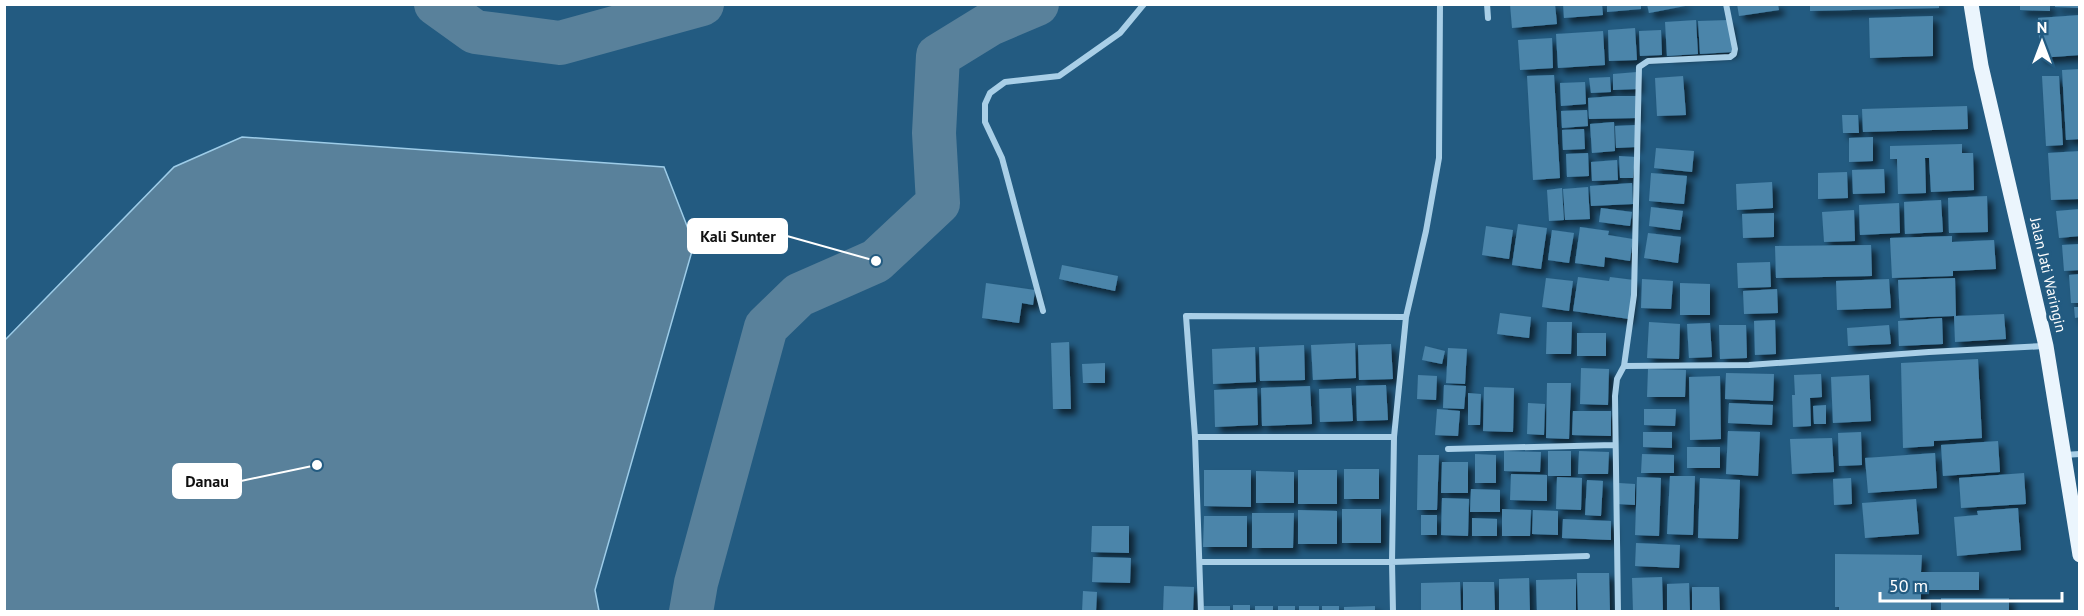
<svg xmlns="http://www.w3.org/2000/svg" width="2084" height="616" viewBox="0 0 2084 616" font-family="'PT Sans',sans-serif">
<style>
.water{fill:#59819b;stroke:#9dcce8;stroke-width:1.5}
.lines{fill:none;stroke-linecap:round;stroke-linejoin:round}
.river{stroke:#59819b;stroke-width:44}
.building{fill:#4b85aa;filter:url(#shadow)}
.street{stroke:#a9cfe7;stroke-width:6}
.primary{stroke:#ebf5fd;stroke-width:15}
.labels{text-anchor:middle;stroke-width:6;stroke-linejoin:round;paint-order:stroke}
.street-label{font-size:15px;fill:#fff;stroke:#235b81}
.leader{fill:none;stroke:#fff;stroke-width:2}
.callout-dot{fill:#fff;stroke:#235b81;stroke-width:2}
.callout{fill:#fff;stroke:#fff;stroke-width:2}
.callout-label{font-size:16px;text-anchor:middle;font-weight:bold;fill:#111}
</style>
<defs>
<filter id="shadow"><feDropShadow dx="5.5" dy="5.5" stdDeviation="3" flood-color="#0009"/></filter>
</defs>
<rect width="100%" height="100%" fill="#235b81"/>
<!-- water -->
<path class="water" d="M242,137L664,167L694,244L595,590L599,611H5V340L174,167Z"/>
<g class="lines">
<!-- river -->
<path class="river" d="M436,4L475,32L560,43L702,4
M691,612L696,583L766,327L799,295L876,261L938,203L934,133L938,56L990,24L1037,4"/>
</g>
<!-- building -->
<path class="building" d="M1510,4H1555L1557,24L1512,28Z
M1563,4H1602L1603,15L1564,18Z
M1607,4H1641V9L1607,12Z
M1647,4H1685V6L1649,13Z
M1737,4H1778L1779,10L1739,16Z
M1810,4H1939V8L1810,11Z
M2020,4H2050V11L2020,10Z
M2055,4H2080V8L2055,7Z
M2080,15V55L2040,58L2038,18Z
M1933,16V56L1870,58L1869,18Z
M1696,20L1698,54L1667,56L1665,22Z
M1729,20L1733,52L1700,54L1698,21Z
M1635,28L1637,60L1609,61L1608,30Z
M1661,30L1662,55L1640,56L1639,31Z
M1603,31L1605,65L1558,68L1556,34Z
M1552,38L1553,68L1520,70L1518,40Z
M2080,69V139L2066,140L2062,70Z
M1637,72L1638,89L1613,90V74Z
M1554,75L1560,178L1533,180L1527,76Z
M1683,76L1686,115L1657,116L1655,78Z
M2042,76H2059L2063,145L2046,146Z
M1610,77L1611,92L1591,93L1589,78Z
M1585,82L1586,104L1561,106L1560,83Z
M1614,96H1636L1637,118L1589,119L1588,98Z
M1967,106L1968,129L1863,132L1862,109Z
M1587,110L1588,126L1562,128L1561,111Z
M1842,115H1858L1859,133H1843Z
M1614,122L1615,151L1592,153L1590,124Z
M1636,125V147L1616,148L1615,126Z
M1584,129L1585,149L1563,150L1562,130Z
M1873,137V161L1849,162V138Z
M1962,144V153H1973L1974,190L1931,192L1929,158H1925L1926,193L1898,194L1897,159H1890V146Z
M1656,148L1694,151L1692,172L1654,168Z
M2080,151V199L2051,200L2048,153Z
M1588,153L1589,176L1567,177L1566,154Z
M1619,156L1635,157L1633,178H1620Z
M1617,160L1618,180L1592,181L1591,162Z
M1884,169L1885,193L1853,194L1852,170Z
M1847,172L1848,198L1818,199V173Z
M1651,173L1687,176L1684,204L1649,201Z
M1772,182L1773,208L1737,210L1736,184Z
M1632,183L1633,204L1591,206L1590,186Z
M1588,187L1590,219L1565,220L1563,189Z
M1562,188L1564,220L1549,221L1547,190Z
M1987,196L1988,232L1949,233L1948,198Z
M1941,200L1943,232L1905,234L1904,202Z
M1899,203L1900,233L1860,235L1859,205Z
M1651,207L1683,211L1680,230L1649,226Z
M1601,208L1632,212L1630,226L1599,222Z
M2080,209V236L2059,238L2056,211Z
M1854,210L1855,241L1824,242L1822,212Z
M1774,213V237L1743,238L1742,214Z
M1518,224L1547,228L1541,269L1512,265Z
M1486,226L1513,230L1509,259L1482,255Z
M1580,227L1609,231L1608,235L1633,239L1630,261L1605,257L1604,267L1575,263Z
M1552,230L1574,233L1569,263L1548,260Z
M1648,233L1681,237L1678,263L1644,258Z
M1952,236V242L1994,240L1996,269L1953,271V276L1892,278L1890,238Z
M2080,244V270L2064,271L2062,245Z
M1871,245L1872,276L1776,278L1775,246Z
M1770,262L1771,287L1738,288L1737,263Z
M1062,265L1118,276L1115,291L1059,279Z
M2080,274V303H2071L2069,275Z
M1578,277L1609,281L1610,277L1634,280L1629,319L1573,311Z
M1546,278L1573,281L1569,311L1542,307Z
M1955,278L1956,316L2004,314L2006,339L1955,342L1954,316L1900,318L1898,280Z
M1642,279L1673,281L1671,309L1641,308Z
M1889,279L1891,308L1837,310L1836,281Z
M986,283L1035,290L1033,305L1022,303L1019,323L982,318Z
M1680,283L1710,284V315H1680Z
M1777,289L1778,313L1744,314L1743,291Z
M2074,307H2080V317L2075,318Z
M1500,313L1531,317L1529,338L1497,334Z
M1942,318L1943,344L1899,346L1898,321Z
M1775,320L1776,354L1755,355L1754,321Z
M1547,322H1572L1571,354H1546Z
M1649,322L1680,324L1679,359L1647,358Z
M1710,323L1712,357L1689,358L1687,324Z
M1719,325H1746L1747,358L1720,359Z
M1889,325L1891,344L1848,346L1847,328Z
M1577,333H1606V356H1577Z
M1069,342L1071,409H1053L1051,343Z
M1355,343L1356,378L1313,380L1311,345Z
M1391,344L1393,379L1359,380L1358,345Z
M1304,345L1305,380L1260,381L1259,347Z
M1425,346L1445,351L1442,364L1422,360Z
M1255,347L1256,382L1213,384L1212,349Z
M1448,348L1467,349L1465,384L1446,383Z
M1978,359L1982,438L1934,441V446L1903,448L1901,363Z
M1105,363V383H1083L1082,364Z
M1581,368L1609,369L1608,405L1580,404Z
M1648,369L1686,370L1685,397H1647Z
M1726,373L1774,374L1773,401L1725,399Z
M1821,374L1822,397L1810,398L1811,426L1793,427L1792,395H1795L1794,375Z
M1418,375L1437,376L1436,400L1417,399Z
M1869,375L1871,421L1833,423L1831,377Z
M1720,376L1721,439L1690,440L1689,377Z
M1547,383H1571L1569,439L1546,438Z
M1386,385L1388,420L1357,421L1356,386Z
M1444,385L1466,386L1464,409L1443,408Z
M1310,386L1312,424L1262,426L1261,388Z
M1484,387L1514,388L1513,432L1483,431Z
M1257,388L1258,425L1215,427L1214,390Z
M1351,388L1353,421L1320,422L1319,389Z
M1468,393L1481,394L1480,425H1468Z
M1528,403L1545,404L1544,435L1527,434Z
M1729,403L1773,405L1772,425L1728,423Z
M1826,405V424H1814L1813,406Z
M1437,409L1460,411L1458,436L1435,435Z
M1644,409H1676L1675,426L1644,425Z
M1573,411H1611V436L1572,435Z
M1728,431L1760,432L1758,476L1726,474Z
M1643,432H1672V448L1643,447Z
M1861,432L1862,465L1839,466L1838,433Z
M1832,438L1834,472L1792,474L1790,439Z
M1998,441L2000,472L1943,476L1941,445Z
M1687,447H1720V468H1687Z
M1504,451L1541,452L1540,472L1504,471Z
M1548,451H1571V476H1548Z
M1579,451L1609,452L1608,474H1578Z
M1935,453L1937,488L1868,493L1865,458Z
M1475,454L1496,455V483H1475Z
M1642,454L1674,455V473H1641Z
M1418,455H1439L1437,510H1417Z
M1442,462H1468V493H1441Z
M1344,469H1379V499H1344Z
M1204,470H1251V507L1204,506Z
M1298,470H1337V504H1298Z
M1256,471L1294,472V503H1256Z
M2024,473L2026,504L1961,508L1959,478Z
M1511,474L1547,475V501L1510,500Z
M1670,476H1695L1693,535L1667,534Z
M1557,477L1582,478L1581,510L1556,509Z
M1637,477L1661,478L1659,536L1635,535Z
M1700,478L1740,480L1738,539L1698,538Z
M1851,478L1852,504L1834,505L1833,479Z
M1587,480L1603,481L1601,516L1585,515Z
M1619,483L1635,484V505L1618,504Z
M1471,489L1500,490V512H1470Z
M1442,498L1469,499L1468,536L1441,535Z
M1916,499L1919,534L1865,538L1862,503Z
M2018,508L2021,550L1957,556L1954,517L1978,515L1977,511Z
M1342,509H1381V543H1342Z
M1502,509L1531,510L1530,536H1502Z
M1298,510L1337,511V544H1298Z
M1533,510L1558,511V535L1532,534Z
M1252,513H1294L1293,548H1252Z
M1421,515H1437V535H1421Z
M1204,516H1247V547H1203Z
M1472,518L1497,519V536H1472Z
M1563,519L1611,521V540L1562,538Z
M1092,526H1129V553L1091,552Z
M1636,543L1680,545L1679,568L1635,566Z
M1835,554L1922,555L1921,572H1979V590H1921V600H1931V612H1839V607H1835Z
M1093,557L1131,558L1130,583L1092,582Z
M1577,573H1609L1610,612H1578Z
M1662,577L1663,612H1633L1632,578Z
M1529,578L1530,612H1499V579Z
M1576,579V612H1537L1536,580Z
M1460,582L1461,612H1421V583Z
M1463,582H1494L1495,612H1463Z
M1689,583L1690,612H1667V584Z
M1164,586L1194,587L1193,612H1163Z
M1692,587H1719L1720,612H1692Z
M1083,591L1097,592L1096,612H1082Z
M1941,598H2009V612H1941Z
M1233,605H1250V612H1233Z
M1204,606H1230V612H1204Z
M1255,606H1273V612H1255Z
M1278,606H1295V612H1278Z
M1299,606H1319V612H1299Z
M1322,606H1339V612H1322Z
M1375,606V612H1344V607Z"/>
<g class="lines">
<!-- street -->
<path class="street" d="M1487,4L1488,18
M1043,311L1002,158L985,122V104L990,93L1005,82L1059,76L1120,33L1144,4
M1624,366L1634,295L1639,67L1648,61L1730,57L1734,54L1735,49L1726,4
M1195,437H1394
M1448,449L1614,445
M2064,455L2080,454
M1200,562H1392L1587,556
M1201,612L1195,437L1186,316L1406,317
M1393,612L1392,562L1394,437L1406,317L1426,231L1439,158L1440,4
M1618,612L1615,396L1617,379L1624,366L1749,365L1929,352L2044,346"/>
<!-- primary -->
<path class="primary" d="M1971,4L1981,66L2046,346L2080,555"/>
</g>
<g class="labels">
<!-- street labels -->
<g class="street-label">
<text transform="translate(2048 275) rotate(77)" y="5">Jalan Jati Waringin</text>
</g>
</g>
<!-- callouts -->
<path class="leader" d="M876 261L787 236M317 465L241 481"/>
<g class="callout-dot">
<circle cx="876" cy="261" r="6"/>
<circle cx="317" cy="465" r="6"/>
</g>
<g class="callout">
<rect x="688" y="219" width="99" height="34" rx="6"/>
<rect x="173" y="464" width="68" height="34" rx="6"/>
</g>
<g class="callout-label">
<text x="738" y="242">Kali Sunter</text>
<text x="207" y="487">Danau</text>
</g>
<!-- border -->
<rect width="2084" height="616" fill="none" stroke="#ffffff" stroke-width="12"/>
<!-- north arrow -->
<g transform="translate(2042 42)" stroke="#235b81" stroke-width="4.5" paint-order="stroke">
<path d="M0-4.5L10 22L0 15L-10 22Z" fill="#ffffff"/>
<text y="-9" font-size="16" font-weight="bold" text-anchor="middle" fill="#ffffff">N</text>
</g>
<!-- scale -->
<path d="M1880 592v9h182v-9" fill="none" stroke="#ffffff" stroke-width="3"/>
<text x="1889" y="592" font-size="18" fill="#ffffff" stroke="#235b81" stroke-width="4.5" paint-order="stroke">50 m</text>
</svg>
